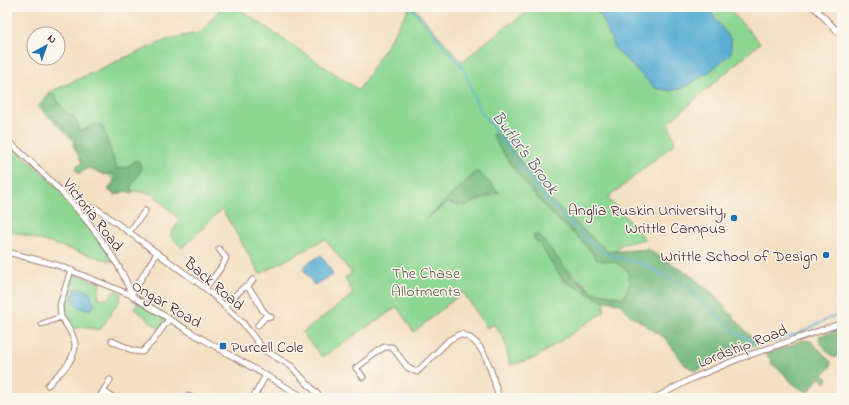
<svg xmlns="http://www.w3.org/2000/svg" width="849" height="405" viewBox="0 0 849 405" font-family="'Indie Flower',sans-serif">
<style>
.green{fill:#8dd793;stroke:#6c7b5f;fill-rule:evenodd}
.forest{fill:#72b87d;stroke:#5e6c54}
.water{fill:#58aed4;stroke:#516680}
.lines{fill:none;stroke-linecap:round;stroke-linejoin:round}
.stream{stroke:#58aed4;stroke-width:1.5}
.minor-casing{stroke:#9f7f77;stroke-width:7}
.minor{stroke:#fff;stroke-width:5}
.poi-dot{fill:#1f6fb2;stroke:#fbf7ec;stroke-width:1.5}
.labels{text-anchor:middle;stroke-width:3;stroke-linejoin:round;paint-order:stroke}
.poi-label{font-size:16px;fill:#4a1f2b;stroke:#fbf7ec;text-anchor:end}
.street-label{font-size:16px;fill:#4a1f2b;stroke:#fbf7ec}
.park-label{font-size:16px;fill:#5e564a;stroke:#fbf7ec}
.water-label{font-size:17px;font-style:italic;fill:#50586f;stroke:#fbf7ec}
</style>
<rect width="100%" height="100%" fill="#fbf7ec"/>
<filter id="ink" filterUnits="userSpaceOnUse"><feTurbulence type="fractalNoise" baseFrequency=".025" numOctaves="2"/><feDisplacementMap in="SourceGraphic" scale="8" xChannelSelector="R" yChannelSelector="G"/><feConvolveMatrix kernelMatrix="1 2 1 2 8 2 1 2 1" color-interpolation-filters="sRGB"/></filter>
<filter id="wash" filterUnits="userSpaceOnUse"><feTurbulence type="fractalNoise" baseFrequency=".012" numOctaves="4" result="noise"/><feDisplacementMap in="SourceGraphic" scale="16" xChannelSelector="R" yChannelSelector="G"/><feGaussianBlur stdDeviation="0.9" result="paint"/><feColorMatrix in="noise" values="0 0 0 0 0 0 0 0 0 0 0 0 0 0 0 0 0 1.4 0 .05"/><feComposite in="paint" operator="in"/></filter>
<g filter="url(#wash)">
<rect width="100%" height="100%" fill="#f4dfc3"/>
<!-- green -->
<path class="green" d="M221,7H236L359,90L410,7H413L462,62C486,43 513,16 543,7H727L760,43L668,123L675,143L608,198L645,239L620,245L616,251L608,252L547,197L501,136L493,134C510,161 527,188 550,211C565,228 585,240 597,260L615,262L628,270L630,283L624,298L593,292L564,267L539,235L533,237L546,253L564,281L599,299L605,301L604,312L535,358L510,365L504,339L494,324L487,328L463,292L414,332L397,307L322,357L302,333L353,294L345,278L352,273L325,239L260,274L222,209L182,248L170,235L180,220L153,194L123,189L38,106L50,92L117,61L169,39L202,32ZM477,171L465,206L447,203L430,216Z
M7,140L67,196L116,263L7,230Z
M72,272L100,284L98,298L108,299L114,291L121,293L120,300L100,330L83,327L70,330L61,313Z
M140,300L169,319L161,330L134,308Z"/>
<!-- forest -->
<path class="forest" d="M50,94L55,95C59,104 66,114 75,118L79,130L82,131L95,124L102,125L117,169L127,167L136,160L140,163L141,170L131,187L133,194L126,191L115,195L108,190L116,178L111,173L105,175L88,168L79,174L75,168L82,163L73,145L76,141L41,106Z
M492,134L501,136L547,197L608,252L647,249L689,274L713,294L758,345L720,359L696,371L685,365L666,339L630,315L620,304L599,299L564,281L533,235H539L570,274L593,292L624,298L630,283L628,270L615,262L597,260C586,241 566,228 550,212C532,193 503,157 492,134Z
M477,171L499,192L465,206L447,203L426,219Z
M842,329V352L834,358L820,344L819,336Z
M801,340L811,341L831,362L830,368L823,374L828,379L826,383L819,377L809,392C788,386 787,372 771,364L770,358L764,354C777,349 790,348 801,340Z"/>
<!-- water -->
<path class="water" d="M593,7H707L731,40V53L713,69L687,86L671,91L655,88L615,49L602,18Z
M321,255L330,268L333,275L314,285L303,269L307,264Z
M82,288L89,292L95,305L90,310L78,308L72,299L75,289Z"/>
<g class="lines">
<!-- stream -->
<path class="stream" d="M411,7L463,68L479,109L546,200L591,243L606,254L640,263L687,288L736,333L758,345L797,334L842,312"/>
</g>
</g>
<g filter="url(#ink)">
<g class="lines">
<!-- minor casing -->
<g class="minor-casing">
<path id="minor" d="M814,7L842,36
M7,140C46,175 82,209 111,254C119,267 127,280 131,295
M85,217L91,208H96L205,288L242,322L264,350L291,366L321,398
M129,232L145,211
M7,252L57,265L131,295L187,330L305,398
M247,287L253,280
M205,288C212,279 222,269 226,258L219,249
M131,295L157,253
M224,306L243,288L247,287C258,295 259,312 271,317
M42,324L61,317L60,305L71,270
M258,325L267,315
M112,341L134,351L142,352L153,341L169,319
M363,377L356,368L384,347H392L408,368L417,372L449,340L460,334C487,340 492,376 499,398
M48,385C53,379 58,375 63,370C83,348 75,337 61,317
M103,391L114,398
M188,396L192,398
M99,398L110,380
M253,398L266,375
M655,398L693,378L738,359L842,323"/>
</g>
<!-- minor -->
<use href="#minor" class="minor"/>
</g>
</g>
<!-- markers -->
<g class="poi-dot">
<circle cx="734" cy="218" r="4"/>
<circle cx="826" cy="255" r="4"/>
<rect x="219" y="342" width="8" height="8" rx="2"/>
</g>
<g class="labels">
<!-- poi labels -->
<g class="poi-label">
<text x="726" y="215">Anglia Ruskin University,<tspan x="726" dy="18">Writtle Campus</tspan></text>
<text x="818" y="261">Writtle School of Design</text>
<text x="231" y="352" text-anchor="start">Purcell Cole</text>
</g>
<!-- street labels -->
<g class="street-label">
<text transform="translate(94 214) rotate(52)" y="6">Victoria Road</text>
<text transform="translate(215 283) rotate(40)" y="6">Back Road</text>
<text transform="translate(167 303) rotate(31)" y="6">Ongar Road</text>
<text transform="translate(742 345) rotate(-21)" y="6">Lordship Road</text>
</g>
<!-- park labels -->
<g class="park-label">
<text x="426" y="278">The Chase<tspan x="426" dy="18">Allotments</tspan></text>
</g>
<!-- water labels -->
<g class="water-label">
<text transform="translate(526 152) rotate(53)" y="6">Butler's Brook</text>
</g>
</g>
<!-- margin -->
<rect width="849" height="405" fill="none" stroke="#fbf7ec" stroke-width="24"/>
<!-- north arrow -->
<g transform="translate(46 46) rotate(40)"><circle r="19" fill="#fbf7ec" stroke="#b4a19f"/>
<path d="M0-3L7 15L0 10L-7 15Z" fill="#1f6fb2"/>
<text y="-6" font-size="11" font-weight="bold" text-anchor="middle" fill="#4a1f2b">N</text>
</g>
</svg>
